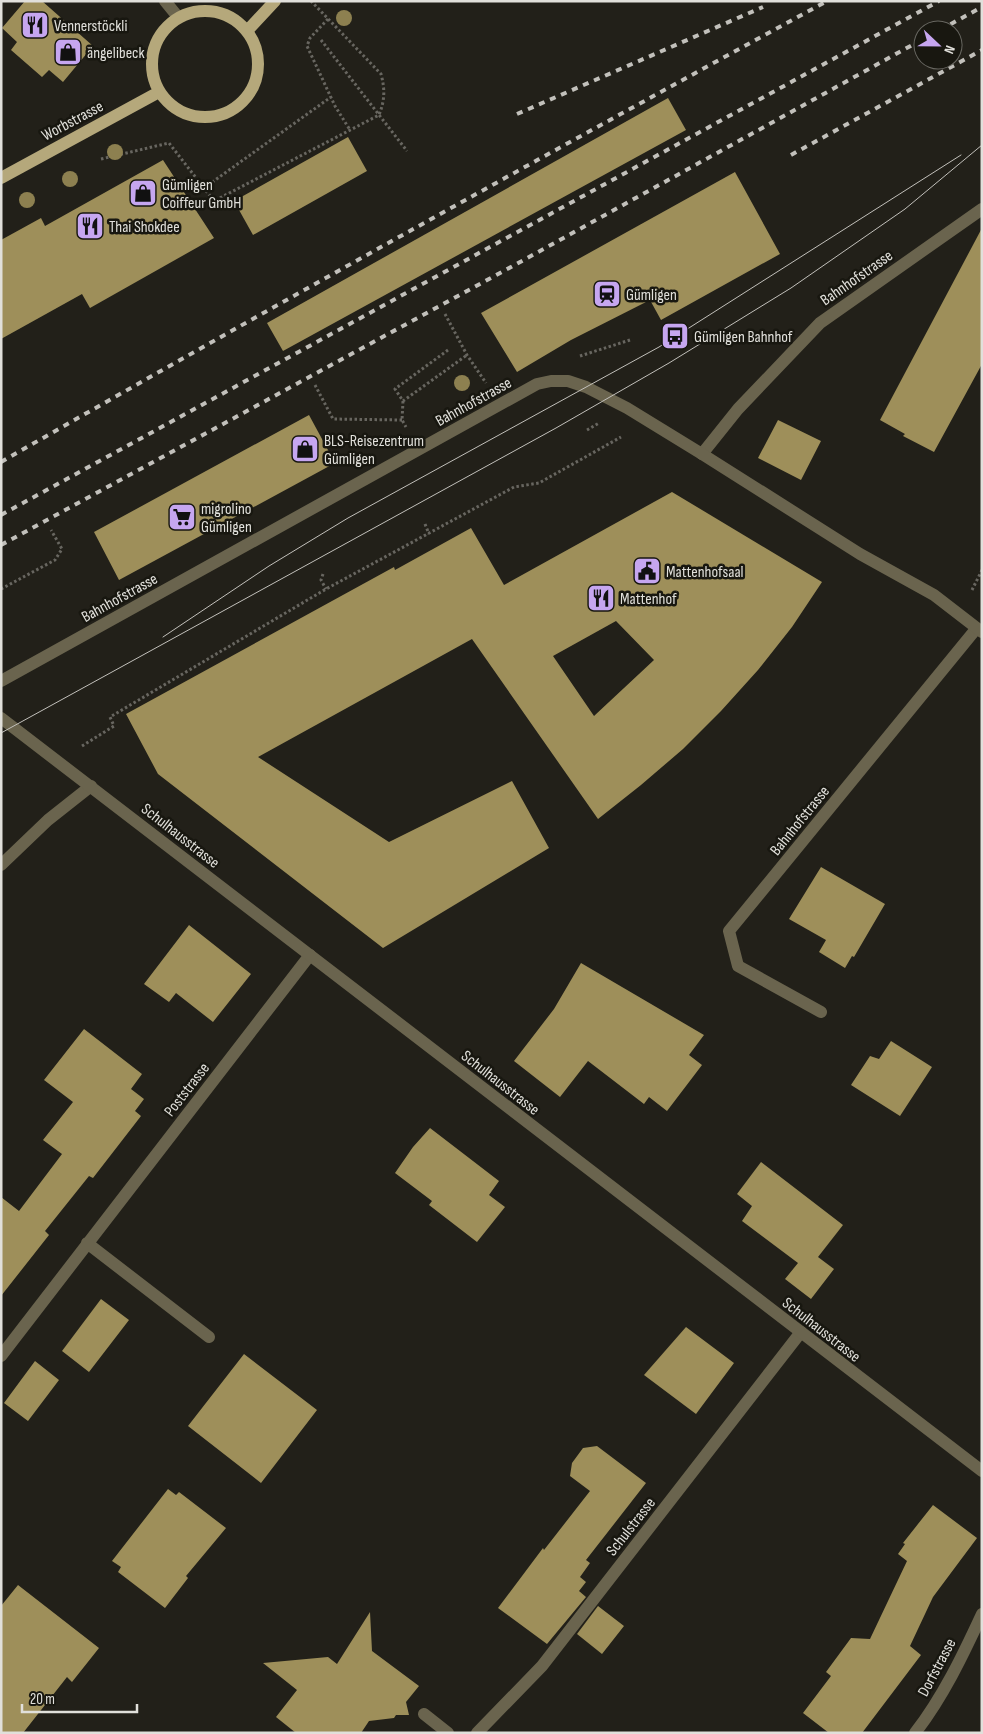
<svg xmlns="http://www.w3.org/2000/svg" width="983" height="1734" viewBox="0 0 983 1734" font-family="'Sofia Sans Condensed',sans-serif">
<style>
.building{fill:#9e8f5a;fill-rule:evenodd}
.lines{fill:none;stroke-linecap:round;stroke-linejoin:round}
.path{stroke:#686660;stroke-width:3;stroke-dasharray:2.5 2.5;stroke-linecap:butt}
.service{stroke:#6a644e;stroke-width:12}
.minor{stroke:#6a644e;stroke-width:12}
.tertiary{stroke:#6a644e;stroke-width:12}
.primary{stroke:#b5a87b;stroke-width:12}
.tram{stroke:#c2c0bb;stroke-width:1}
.rail{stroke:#c2c0bb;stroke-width:4;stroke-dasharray:6 6;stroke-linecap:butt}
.tree{fill:#8d8050}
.labels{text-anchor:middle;stroke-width:5;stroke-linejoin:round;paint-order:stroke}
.poi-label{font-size:16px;fill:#e1e0db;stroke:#181710;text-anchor:start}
.street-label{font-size:16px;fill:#e1e0db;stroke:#181710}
</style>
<rect width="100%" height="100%" fill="#222019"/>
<!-- building -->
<path class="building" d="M25,1H42L93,46L63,82L49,70L42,77L11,50L17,42L2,28Z
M668,98L686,130L283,351L267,323Z
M348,137L367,171L253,235L234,201Z
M163,160L214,238L90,308L82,294L1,339V240L41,218L45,226Z
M735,172L780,254L661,320L650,300L571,340L517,372L481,313Z
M982,228V364L934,452L903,436L905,434L880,420Z
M309,415L335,463L119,580L94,532Z
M778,420L821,441L801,480L758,458Z
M672,492L822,582L792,627L758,670L721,711L683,749L641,785L598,819L472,639L258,757L389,842L512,781L549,848L383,948L158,774L126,714L394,567L395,570L471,528L504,585ZM616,621L654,660L594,716L553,656Z
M821,867L885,904L854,957L852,956L845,968L819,952L826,940L789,919Z
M189,925L251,974L213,1022L176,993L169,1002L144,984Z
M581,963L704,1035L689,1055L702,1065L667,1111L649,1097L644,1104L588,1061L560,1097L514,1061L554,1009Z
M84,1029L142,1074L131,1089L144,1099L135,1111L141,1116L93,1178L89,1176L45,1231L49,1235L1,1296V1197L19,1211L62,1154L43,1140L73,1102L44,1080Z
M891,1041L932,1067L900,1116L851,1085L870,1056L879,1059Z
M430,1128L499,1181L489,1195L505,1207L477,1242L429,1205L432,1201L395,1173L413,1147Z
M761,1162L843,1225L818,1257L834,1269L811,1299L785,1279L798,1263L742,1221L752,1206L737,1194Z
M101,1299L129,1320L89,1372L62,1351Z
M686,1327L734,1363L696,1414L644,1375Z
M244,1354L317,1410L261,1483L188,1426Z
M35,1361L59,1380L28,1421L4,1403Z
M597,1446L646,1483L586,1560L590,1563L580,1577L586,1582L579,1591L586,1597L547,1644L498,1608L543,1548L544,1550L590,1491L570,1476L572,1463L583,1448Z
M168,1489L176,1495L179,1492L226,1528L186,1576L188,1578L165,1608L118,1572L121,1567L112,1561Z
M933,1505L977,1538L933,1597L910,1646L921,1655L862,1733H829L803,1713L831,1676L826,1672L851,1638L870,1639L907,1561L898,1554L905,1544L903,1543Z
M18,1585L99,1648L72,1682L67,1677L23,1733H1V1606Z
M598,1606L624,1626L602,1654L577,1634Z
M370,1612L372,1651L419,1686L406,1702L409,1715H396L394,1718L369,1721L361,1733H296L276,1717L297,1690L263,1663L328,1657L337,1664Z"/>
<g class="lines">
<!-- path -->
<path class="path" d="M328,19L310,38L307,46L335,106L350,130
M321,40L407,151
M101,159L169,143L214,201L379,115C385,100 385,89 381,74L311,1
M204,188L331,97
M445,314L467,355L486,383
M448,350L395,389L403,401L467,355
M580,356L630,340
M315,385L333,419L402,420
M403,401L402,420L406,427
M587,430L599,423
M425,524L429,534
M323,574L321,580L326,589
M1,589L55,560L62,549L51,530
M972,590L982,570
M82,746L114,726L110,717L326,589L514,487L539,483L621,437"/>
<!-- service -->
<path class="service" d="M702,454L738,409L820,323L982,209
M821,1012L738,966L729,931L976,629"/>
<!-- minor -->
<path class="minor" d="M1,681L537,384L551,381H568L586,387L627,408L702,454L860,554L934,595L982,632
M1,865L48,820L91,786
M87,1243L209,1337
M1,1356L310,955
M424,1714L448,1733
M477,1733L542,1666L801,1332
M915,1733C943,1697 963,1655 982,1614"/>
<!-- tertiary -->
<path class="tertiary" d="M165,1L178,17
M1,718L982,1471"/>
<!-- primary -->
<path class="primary" d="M152 64a53 53 0 1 1 106 0a53 53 0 1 1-106 0Z
M247,31L275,1
M1,178L159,92"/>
<!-- tram -->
<path class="tram" d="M163,637L269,566L348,518L659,347L961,155
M1,733L556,428L669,363L791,288L905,209L982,145"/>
<!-- rail -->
<path class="rail" d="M940,30L982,7
M517,114L763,7
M791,155L982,50
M1,462C275,305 550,152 827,1
M1,515L939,1
M1,545L511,267L923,39"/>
</g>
<!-- trees -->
<g class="tree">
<circle cx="344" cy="18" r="8"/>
<circle cx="115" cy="152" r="8"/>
<circle cx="70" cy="179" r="8"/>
<circle cx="27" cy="200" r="8"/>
<circle cx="462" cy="383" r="8"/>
</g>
<!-- icons -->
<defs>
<g id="restaurant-square" transform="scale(1.4375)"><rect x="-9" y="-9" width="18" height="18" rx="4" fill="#c6a6f0" stroke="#181710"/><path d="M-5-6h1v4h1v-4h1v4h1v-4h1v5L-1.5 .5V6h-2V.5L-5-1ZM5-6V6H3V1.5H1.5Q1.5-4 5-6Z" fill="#111"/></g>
<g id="shop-square" transform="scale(1.4375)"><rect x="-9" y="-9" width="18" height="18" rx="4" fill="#c6a6f0" stroke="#181710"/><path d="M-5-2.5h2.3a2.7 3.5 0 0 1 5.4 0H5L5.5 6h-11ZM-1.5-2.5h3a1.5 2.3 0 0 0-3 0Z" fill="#111"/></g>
<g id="station-square" transform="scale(1.4375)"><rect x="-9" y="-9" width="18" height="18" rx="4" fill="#c6a6f0" stroke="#181710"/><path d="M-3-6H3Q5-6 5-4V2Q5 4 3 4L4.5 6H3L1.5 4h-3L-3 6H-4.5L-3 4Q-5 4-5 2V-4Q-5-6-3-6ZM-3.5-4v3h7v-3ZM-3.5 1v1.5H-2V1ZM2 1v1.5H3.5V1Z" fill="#111"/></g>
<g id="bus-square" transform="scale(1.4375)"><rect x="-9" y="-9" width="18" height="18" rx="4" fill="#c6a6f0" stroke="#181710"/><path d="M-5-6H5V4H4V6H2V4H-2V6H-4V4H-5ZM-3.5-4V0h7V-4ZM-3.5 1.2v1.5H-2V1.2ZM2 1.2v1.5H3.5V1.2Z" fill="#111"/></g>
<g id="supermarket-square" transform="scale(1.4375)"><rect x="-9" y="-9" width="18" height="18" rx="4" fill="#c6a6f0" stroke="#181710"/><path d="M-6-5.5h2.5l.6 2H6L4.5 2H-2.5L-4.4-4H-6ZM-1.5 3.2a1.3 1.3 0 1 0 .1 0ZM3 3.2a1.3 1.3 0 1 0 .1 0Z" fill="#111"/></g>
<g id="civic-square" transform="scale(1.4375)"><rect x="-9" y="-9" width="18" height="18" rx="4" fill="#c6a6f0" stroke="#181710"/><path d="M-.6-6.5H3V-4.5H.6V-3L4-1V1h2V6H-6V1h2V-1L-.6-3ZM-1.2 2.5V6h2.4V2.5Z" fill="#111"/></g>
</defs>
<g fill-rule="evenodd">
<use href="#restaurant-square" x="35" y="25"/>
<use href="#shop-square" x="68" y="52"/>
<use href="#shop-square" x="143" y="193"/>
<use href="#restaurant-square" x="90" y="226"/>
<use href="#station-square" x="607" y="294"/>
<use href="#bus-square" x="675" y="336"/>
<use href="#shop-square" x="305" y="449"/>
<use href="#supermarket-square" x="182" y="517"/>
<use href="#civic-square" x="647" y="571"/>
<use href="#restaurant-square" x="601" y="598"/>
</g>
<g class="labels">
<!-- poi labels -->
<g class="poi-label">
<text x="54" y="31">Vennerstöckli</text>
<text x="87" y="58">ängelibeck</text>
<text x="162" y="190">Gümligen<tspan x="162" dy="18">Coiffeur GmbH</tspan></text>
<text x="109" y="232">Thai Shokdee</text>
<text x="626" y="300">Gümligen</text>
<text x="694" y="342">Gümligen Bahnhof</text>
<text x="324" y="446">BLS-Reisezentrum<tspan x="324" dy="18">Gümligen</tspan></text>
<text x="201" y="514">migrolino<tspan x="201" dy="18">Gümligen</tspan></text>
<text x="666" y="577">Mattenhofsaal</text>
<text x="620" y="604">Mattenhof</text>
</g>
<!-- street labels -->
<g class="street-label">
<text transform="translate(72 120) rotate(-28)" y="6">Worbstrasse</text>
<text transform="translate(856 277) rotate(-35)" y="6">Bahnhofstrasse</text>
<text transform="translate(473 401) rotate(-29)" y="6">Bahnhofstrasse</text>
<text transform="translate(119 597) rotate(-29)" y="6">Bahnhofstrasse</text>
<text transform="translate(799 820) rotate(-51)" y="6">Bahnhofstrasse</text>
<text transform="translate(181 835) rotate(38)" y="6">Schulhausstrasse</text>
<text transform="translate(501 1082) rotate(38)" y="6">Schulhausstrasse</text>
<text transform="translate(186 1089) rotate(-52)" y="6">Poststrasse</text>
<text transform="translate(822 1329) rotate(38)" y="6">Schulhausstrasse</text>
<text transform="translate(630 1526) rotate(-52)" y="6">Schulstrasse</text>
<text transform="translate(936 1667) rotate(-62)" y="6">Dorfstrasse</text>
</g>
</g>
<!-- border -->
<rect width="983" height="1734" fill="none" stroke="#e1e0db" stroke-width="5"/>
<!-- north arrow -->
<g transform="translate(938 45) rotate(112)"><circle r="24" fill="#181710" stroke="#686761"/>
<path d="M0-4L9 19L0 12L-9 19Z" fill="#c6a6f0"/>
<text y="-8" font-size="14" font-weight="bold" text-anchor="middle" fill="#e1e0db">N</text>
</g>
<!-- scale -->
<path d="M22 1704v8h115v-8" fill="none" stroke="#e1e0db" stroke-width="2.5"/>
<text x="30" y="1704" font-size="15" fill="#e1e0db" stroke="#181710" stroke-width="4" paint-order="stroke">20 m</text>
</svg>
